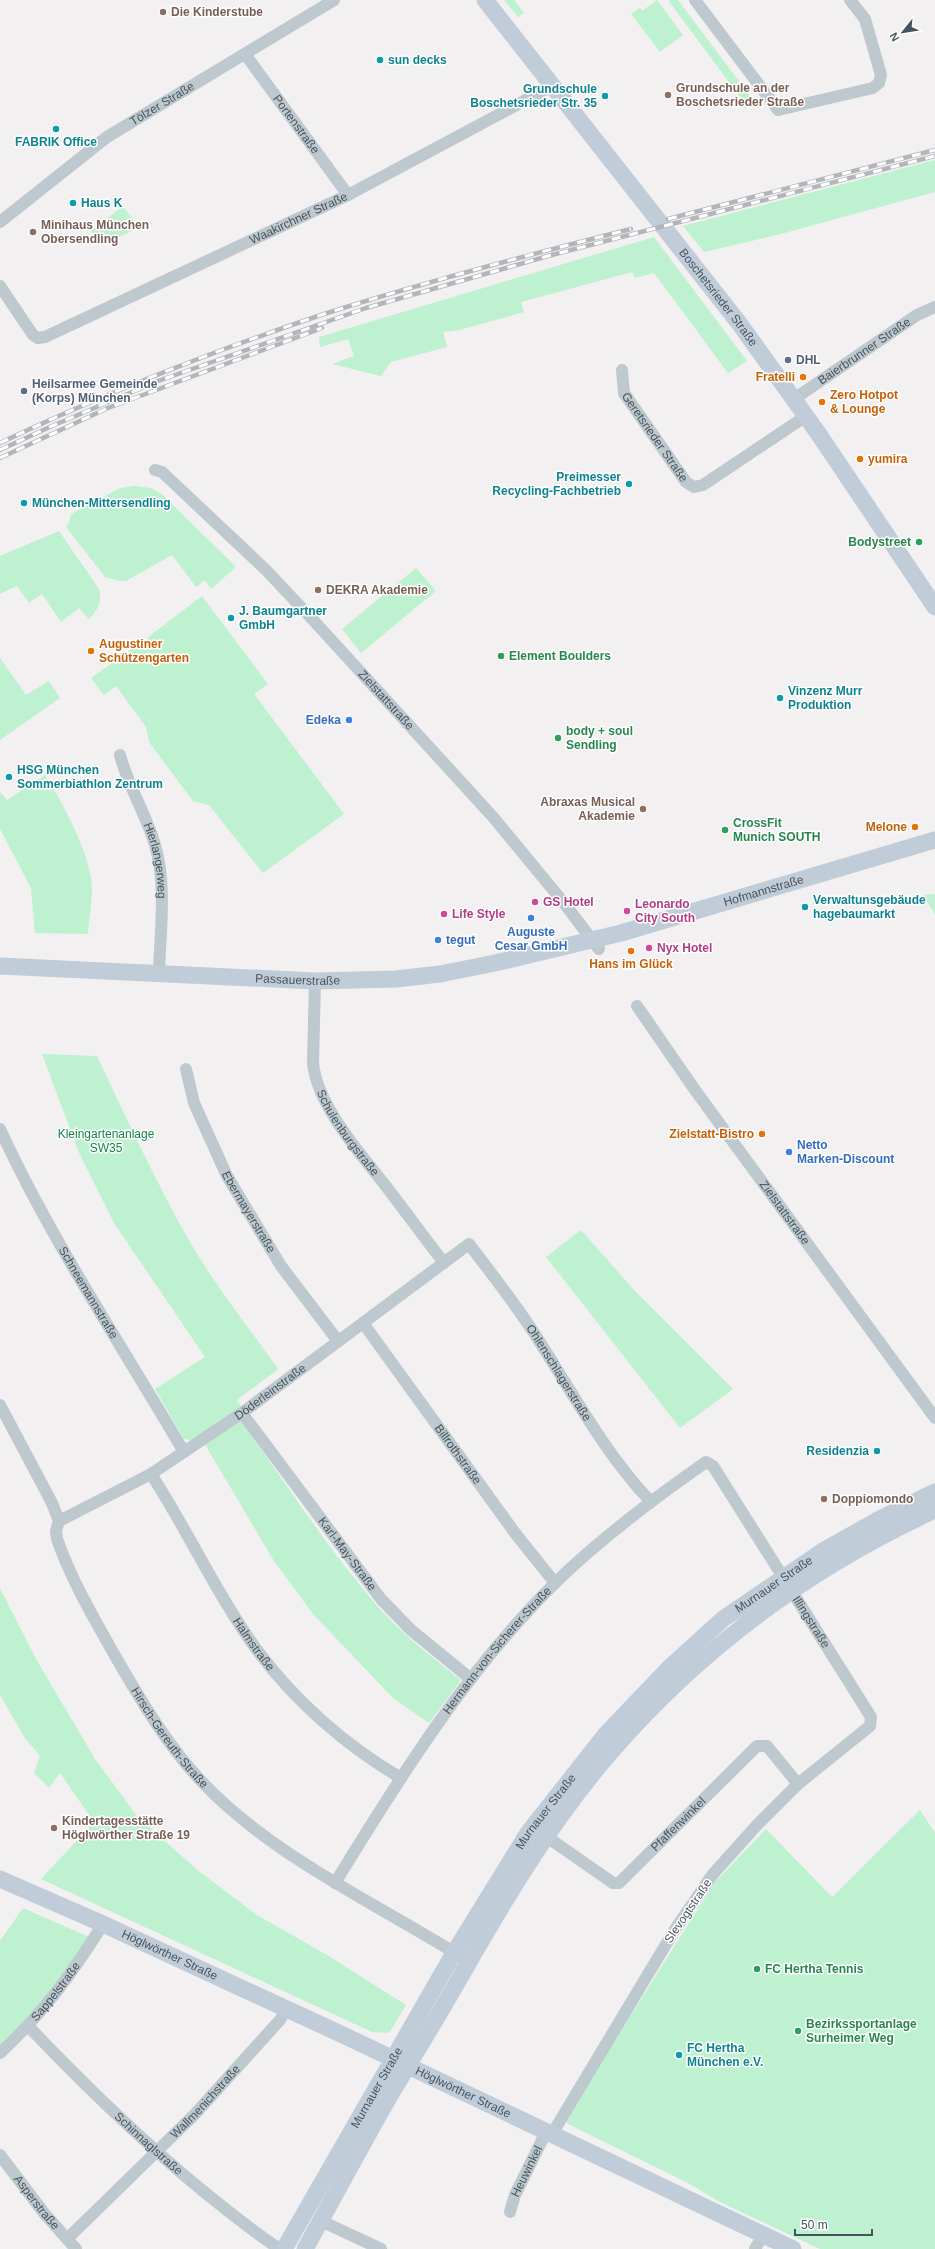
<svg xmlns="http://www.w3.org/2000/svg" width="935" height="2249" viewBox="0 0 935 2249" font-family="Helvetica,sans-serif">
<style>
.green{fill:#bdf1cf}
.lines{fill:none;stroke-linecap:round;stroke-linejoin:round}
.street{stroke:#bdc8cf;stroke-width:12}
.secondary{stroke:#c0ccd7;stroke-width:17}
.rail-casing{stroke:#b2b5ba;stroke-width:4.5}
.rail{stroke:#fff;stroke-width:3;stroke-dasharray:9;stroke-linecap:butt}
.education-dot{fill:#8d6e63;stroke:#fff;stroke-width:1.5}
.culture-dot{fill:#0f9aa8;stroke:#fff;stroke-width:1.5}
.service-dot{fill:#5c6f8a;stroke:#fff;stroke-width:1.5}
.food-dot{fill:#e8710a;stroke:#fff;stroke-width:1.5}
.leisure-dot{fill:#2e9e5b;stroke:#fff;stroke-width:1.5}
.shop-dot{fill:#3f7fe0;stroke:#fff;stroke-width:1.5}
.hotel-dot{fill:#d1479c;stroke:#fff;stroke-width:1.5}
.labels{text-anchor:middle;stroke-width:3;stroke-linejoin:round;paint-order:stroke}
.education-label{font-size:12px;font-weight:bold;fill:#785e54;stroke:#fff;text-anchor:start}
.culture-label{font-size:12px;font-weight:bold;fill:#0d838f;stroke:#fff;text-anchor:start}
.street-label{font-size:12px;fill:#47545e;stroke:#fff}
.service-label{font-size:12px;font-weight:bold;fill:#4e5e75;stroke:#fff;text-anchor:start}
.food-label{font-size:12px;font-weight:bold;fill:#c56008;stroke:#fff;text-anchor:end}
.leisure-label{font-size:12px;font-weight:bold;fill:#27864d;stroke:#fff;text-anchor:start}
.shop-label{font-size:12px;font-weight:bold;fill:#366cbe;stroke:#fff;text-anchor:start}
.hotel-label{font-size:12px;font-weight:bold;fill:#b23c85;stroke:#fff;text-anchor:start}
.park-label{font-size:12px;fill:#138446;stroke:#fff}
</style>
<rect width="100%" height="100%" fill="#f2f0f0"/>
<!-- green -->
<path class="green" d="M504,0H514L524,13L518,17Z
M657,0L683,35L660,52L631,14L640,8L642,11Z
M668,0H678L753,100L746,105Z
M935,160V192L777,235L704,252L683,226Z
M123,206L139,228L103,244L91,231Z
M654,237L747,361L728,373L654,273L635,278L632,272L521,302L524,312L459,330L443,332L447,347L391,362L381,376L332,364L354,356L348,339L320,347L319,337Z
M135,486L151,488L163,495L236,567L211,589L205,580L196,587L172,555L126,581H119L105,577L66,527L69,523L71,514L120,488Z
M59,531L99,589C102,603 98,609 89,619L79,608L61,622L42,594L29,603L17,586L0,594V556Z
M416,568L436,591L361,653L342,629Z
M202,596L268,684L254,694L344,814L263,873L209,805L193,801L149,742L146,727L116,686L104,695L91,678L139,644L145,650L150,646L147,638Z
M0,658L26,695L49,681L60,698L0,740Z
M45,775C63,803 91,855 92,888C92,903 89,919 88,934L35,933L31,888L0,829V792L7,800Z
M935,894V914L923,895Z
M42,1054L97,1056C127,1119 156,1183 191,1244C217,1288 249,1328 278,1369L237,1400L242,1408L192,1440L184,1439L155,1389L205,1357L114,1223L80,1155Z
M581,1230L635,1291L733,1389L680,1428L546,1257Z
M236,1421L242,1422C285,1482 325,1545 373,1601C398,1631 430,1656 461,1680L429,1723L393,1698L313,1614L274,1561L206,1446L204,1440Z
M0,1588L36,1659L95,1759L137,1816L196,1869L257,1915L327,1955L406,2005L389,2033L372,2032L41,1879L94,1822L60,1773L49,1788L34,1773L40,1756L25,1738L0,1695Z
M920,1810L935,1833V2249H820L720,2202L688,2183L568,2124L564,2121L715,1882L766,1829L832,1897Z
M23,1908L89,1937C63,1977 34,2012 0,2045V1941Z"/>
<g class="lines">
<!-- street -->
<g class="street">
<path d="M695,0L778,110L873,88L879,83L881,75L865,19L850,0"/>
<path id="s1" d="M245,54L348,195"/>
<path id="s2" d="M0,222L107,137L334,0"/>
<path id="s3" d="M0,286L33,335L38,338L45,337L348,195L554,85"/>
<path id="s4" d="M622,370L624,393L686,482L694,487L703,485L806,416"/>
<path id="s5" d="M794,399L917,315L935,307"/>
<path id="s6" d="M155,470L162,472L266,570L314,621L493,817L564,903L599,949"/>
<path id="s7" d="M120,755C128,786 146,814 155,845C167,886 160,932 159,973"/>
<path id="s8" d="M315,981L313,1063C317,1105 359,1152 385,1185C405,1211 424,1237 444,1263"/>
<path id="s9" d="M637,1006L695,1090L935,1418"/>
<path id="s10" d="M186,1069L194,1103L227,1176L281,1266L338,1341"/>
<path id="s11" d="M0,1129C52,1242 121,1344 184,1452"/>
<path id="s12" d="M363,1323L515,1533L555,1583"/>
<path id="s13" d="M0,1405L52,1503L59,1521L56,1531L57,1539C72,1582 96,1622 118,1661C143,1704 168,1746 202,1782C271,1855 375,1903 460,1956"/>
<path id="s14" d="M242,1413L381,1599L411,1630L471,1679"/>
<path id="s15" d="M151,1474C188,1531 217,1595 257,1650C295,1701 346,1746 401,1778"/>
<path id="s16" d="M59,1521L151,1474L242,1413L469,1244C491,1273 514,1302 534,1333C571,1390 603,1451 650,1501"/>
<path id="s17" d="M547,1837L613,1883H619L757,1746H767L798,1784"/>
<path id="s18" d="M335,1883C400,1777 466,1671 555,1583C601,1538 653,1499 706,1462L713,1466L871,1717L870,1726L798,1784L757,1825L713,1874L674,1931L552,2134"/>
<path id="s19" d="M29,2027C91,2092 156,2155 228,2211C245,2224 262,2238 280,2249"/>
<path id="s20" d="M0,2053C44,2012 71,1975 103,1924"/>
<path id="s21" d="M0,2155L44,2213L76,2249"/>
<path id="s22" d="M510,2212L515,2195L546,2132"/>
<path d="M321,2221L381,2249"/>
<path id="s23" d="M67,2239L195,2114L280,2020L286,2009"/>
<path d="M755,2249L763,2235"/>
</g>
<!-- secondary -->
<g class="secondary">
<path id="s24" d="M485,0L739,323L818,433L935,607"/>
<path id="s25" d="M0,966L315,981L396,979L440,974L495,963L621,933L935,840"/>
<path id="s26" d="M0,1879L103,1924L343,2035L793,2249"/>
<path id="s27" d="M284,2249L454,1953L528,1833L606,1734L668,1669L723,1619L823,1551L878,1520L935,1492"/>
<path d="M305,2249C334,2197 362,2144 392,2092C414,2055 437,2018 458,1981C503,1902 551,1821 610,1753C700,1649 811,1567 935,1510"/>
</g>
<!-- rail casing -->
<g class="rail-casing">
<path id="rail" d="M668,219L935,150
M0,443C105,393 214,351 324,314C425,282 528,255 631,229
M0,450L52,426L158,381L366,308L548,256L935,156
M0,458L108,408L322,328"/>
</g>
<!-- rail -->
<use href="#rail" class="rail"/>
</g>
<!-- markers -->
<g class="education-dot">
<circle cx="163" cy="12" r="4"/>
<circle cx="668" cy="95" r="4"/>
<circle cx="33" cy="232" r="4"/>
<circle cx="318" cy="590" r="4"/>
<circle cx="643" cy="809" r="4"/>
<circle cx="824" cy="1499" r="4"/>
<circle cx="54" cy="1828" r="4"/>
</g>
<g class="culture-dot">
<circle cx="380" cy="60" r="4"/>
<circle cx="605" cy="96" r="4"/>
<circle cx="56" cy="129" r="4"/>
<circle cx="73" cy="203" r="4"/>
<circle cx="629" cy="484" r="4"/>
<circle cx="24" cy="503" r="4"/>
<circle cx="231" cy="618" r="4"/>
<circle cx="780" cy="698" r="4"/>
<circle cx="9" cy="777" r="4"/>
<circle cx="805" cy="907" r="4"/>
<circle cx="877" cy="1451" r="4"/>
<circle cx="679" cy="2055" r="4"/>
</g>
<g class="service-dot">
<circle cx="788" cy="360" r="4"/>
<circle cx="24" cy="391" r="4"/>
</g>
<g class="food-dot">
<circle cx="803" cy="377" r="4"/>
<circle cx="822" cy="402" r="4"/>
<circle cx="860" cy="459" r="4"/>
<circle cx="91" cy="651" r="4"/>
<circle cx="915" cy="827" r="4"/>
<circle cx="631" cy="951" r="4"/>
<circle cx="762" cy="1134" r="4"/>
</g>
<g class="leisure-dot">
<circle cx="919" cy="542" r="4"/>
<circle cx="501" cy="656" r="4"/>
<circle cx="558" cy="738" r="4"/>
<circle cx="725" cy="830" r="4"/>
<circle cx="757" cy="1969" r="4"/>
<circle cx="798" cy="2031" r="4"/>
</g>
<g class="shop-dot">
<circle cx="349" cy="720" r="4"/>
<circle cx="531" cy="918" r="4"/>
<circle cx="438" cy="940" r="4"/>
<circle cx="789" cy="1152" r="4"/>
</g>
<g class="hotel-dot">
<circle cx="535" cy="902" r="4"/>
<circle cx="627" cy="911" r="4"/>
<circle cx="444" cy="914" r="4"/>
<circle cx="649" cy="948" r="4"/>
</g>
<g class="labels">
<!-- education labels -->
<g class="education-label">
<text x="171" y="16">Die Kinderstube</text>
<text x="676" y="92">Grundschule an der<tspan x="676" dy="14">Boschetsrieder Straße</tspan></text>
<text x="41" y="229">Minihaus München<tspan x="41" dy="14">Obersendling</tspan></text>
<text x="326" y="594">DEKRA Akademie</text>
<text x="635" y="806" text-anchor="end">Abraxas Musical<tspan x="635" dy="14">Akademie</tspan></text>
<text x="832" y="1503">Doppiomondo</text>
<text x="62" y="1825">Kindertagesstätte<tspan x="62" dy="14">Höglwörther Straße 19</tspan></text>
</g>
<!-- culture labels -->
<g class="culture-label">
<text x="388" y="64">sun decks</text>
<text x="597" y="93" text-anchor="end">Grundschule<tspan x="597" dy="14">Boschetsrieder Str. 35</tspan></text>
<text x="56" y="146" text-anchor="middle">FABRIK Office</text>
<text x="81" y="207">Haus K</text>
<text x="621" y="481" text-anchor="end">Preimesser<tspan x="621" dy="14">Recycling-Fachbetrieb</tspan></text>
<text x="32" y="507">München-Mittersendling</text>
<text x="239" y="615">J. Baumgartner<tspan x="239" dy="14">GmbH</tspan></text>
<text x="788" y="695">Vinzenz Murr<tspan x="788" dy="14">Produktion</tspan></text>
<text x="17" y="774">HSG München<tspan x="17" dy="14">Sommerbiathlon Zentrum</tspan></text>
<text x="813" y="904">Verwaltunsgebäude<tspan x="813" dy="14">hagebaumarkt</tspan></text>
<text x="869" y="1455" text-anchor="end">Residenzia</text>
<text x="687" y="2052">FC Hertha<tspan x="687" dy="14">München e.V.</tspan></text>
</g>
<!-- street labels -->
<g class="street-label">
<text dy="4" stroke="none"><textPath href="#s2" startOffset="201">Tölzer Straße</textPath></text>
<text dy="4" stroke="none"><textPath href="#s1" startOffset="87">Portenstraße</textPath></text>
<text dy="4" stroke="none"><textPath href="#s3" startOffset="352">Waakirchner Straße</textPath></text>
<text dy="4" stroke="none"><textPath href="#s24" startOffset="378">Boschetsrieder Straße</textPath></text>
<text dy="4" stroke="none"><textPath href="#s5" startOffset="85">Baierbrunner Straße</textPath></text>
<text dy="4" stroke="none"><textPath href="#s4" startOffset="77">Geretsrieder Straße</textPath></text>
<text dy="4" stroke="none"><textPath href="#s6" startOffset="327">Zielstattstraße</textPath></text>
<text dy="4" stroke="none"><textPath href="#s7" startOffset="112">Hierlangerweg</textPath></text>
<text dy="4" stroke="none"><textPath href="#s25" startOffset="775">Hofmannstraße</textPath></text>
<text dy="4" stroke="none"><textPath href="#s25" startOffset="298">Passauerstraße</textPath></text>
<text dy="4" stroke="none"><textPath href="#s8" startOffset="161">Schulenburgstraße</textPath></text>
<text dy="4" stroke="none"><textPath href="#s10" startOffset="157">Ebermayerstraße</textPath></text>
<text dy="4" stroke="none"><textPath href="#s9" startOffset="254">Zielstattstraße</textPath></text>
<text dy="4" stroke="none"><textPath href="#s11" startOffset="186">Schneemannstraße</textPath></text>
<text dy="4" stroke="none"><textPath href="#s16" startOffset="653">Ohlenschlagerstraße</textPath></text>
<text dy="4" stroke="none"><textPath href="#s16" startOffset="248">Döderleinstraße</textPath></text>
<text dy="4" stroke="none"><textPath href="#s12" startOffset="162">Billrothstraße</textPath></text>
<text dy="4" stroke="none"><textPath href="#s14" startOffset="176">Karl-May-Straße</textPath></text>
<text dy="4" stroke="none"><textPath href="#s27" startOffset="834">Murnauer Straße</textPath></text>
<text dy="4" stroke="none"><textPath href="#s18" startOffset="759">Illingstraße</textPath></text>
<text dy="4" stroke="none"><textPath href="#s15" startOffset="199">Halmstraße</textPath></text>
<text dy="4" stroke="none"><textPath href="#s18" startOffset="284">Hermann-von-Sicherer-Straße</textPath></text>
<text dy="4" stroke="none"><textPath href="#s13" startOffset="378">Hirsch-Gereuth-Straße</textPath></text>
<text dy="4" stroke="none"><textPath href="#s27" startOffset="510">Murnauer Straße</textPath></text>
<text dy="4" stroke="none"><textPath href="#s17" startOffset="170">Pfaffenwinkel</textPath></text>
<text transform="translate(688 1911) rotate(-56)" y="4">Slevogtstraße</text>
<text dy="4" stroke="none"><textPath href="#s26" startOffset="186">Höglwörther Straße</textPath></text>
<text dy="4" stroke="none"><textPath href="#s20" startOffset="83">Sappelstraße</textPath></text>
<text dy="4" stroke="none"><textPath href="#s27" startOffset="186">Murnauer Straße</textPath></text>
<text dy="4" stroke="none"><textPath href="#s26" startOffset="510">Höglwörther Straße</textPath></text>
<text dy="4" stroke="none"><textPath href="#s23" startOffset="195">Wallmenichstraße</textPath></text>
<text dy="4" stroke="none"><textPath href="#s19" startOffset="167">Schinnaglstraße</textPath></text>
<text dy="4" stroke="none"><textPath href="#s22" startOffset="44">Heuwinkel</textPath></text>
<text dy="4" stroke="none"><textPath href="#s21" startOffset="60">Asperstraße</textPath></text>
</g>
<!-- service labels -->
<g class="service-label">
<text x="796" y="364">DHL</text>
<text x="32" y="388">Heilsarmee Gemeinde<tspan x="32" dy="14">(Korps) München</tspan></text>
</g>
<!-- food labels -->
<g class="food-label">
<text x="795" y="381">Fratelli</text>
<text x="830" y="399" text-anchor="start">Zero Hotpot<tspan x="830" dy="14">&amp; Lounge</tspan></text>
<text x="868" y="463" text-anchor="start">yumira</text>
<text x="99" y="648" text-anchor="start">Augustiner<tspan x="99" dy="14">Schützengarten</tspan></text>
<text x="907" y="831">Melone</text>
<text x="631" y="968" text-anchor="middle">Hans im Glück</text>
<text x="754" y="1138">Zielstatt-Bistro</text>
</g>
<!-- leisure labels -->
<g class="leisure-label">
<text x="911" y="546" text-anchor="end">Bodystreet</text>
<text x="509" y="660">Element Boulders</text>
<text x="566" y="735">body + soul<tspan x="566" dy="14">Sendling</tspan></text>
<text x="733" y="827">CrossFit<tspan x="733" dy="14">Munich SOUTH</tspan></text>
<text x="765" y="1973">FC Hertha Tennis</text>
<text x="806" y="2028">Bezirkssportanlage<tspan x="806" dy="14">Surheimer Weg</tspan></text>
</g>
<!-- shop labels -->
<g class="shop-label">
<text x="341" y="724" text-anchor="end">Edeka</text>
<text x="531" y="936" text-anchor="middle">Auguste<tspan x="531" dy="14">Cesar GmbH</tspan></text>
<text x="446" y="944">tegut</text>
<text x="797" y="1149">Netto<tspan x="797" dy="14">Marken-Discount</tspan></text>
</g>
<!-- hotel labels -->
<g class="hotel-label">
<text x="543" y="906">GS Hotel</text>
<text x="635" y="908">Leonardo<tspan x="635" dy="14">City South</tspan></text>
<text x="452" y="918">Life Style</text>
<text x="657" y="952">Nyx Hotel</text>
</g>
<!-- park labels -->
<g class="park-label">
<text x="106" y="1138">Kleingartenanlage<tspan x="106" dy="14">SW35</tspan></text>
</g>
</g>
<!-- north arrow -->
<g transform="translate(903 32) rotate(240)" stroke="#ffffff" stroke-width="3" paint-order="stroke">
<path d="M0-3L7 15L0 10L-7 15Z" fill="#47545e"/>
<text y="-6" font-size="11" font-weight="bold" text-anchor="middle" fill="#47545e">N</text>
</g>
<!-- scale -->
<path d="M795 2229v6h77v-6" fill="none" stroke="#47545e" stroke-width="2"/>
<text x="801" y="2229" font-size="12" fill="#47545e" stroke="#ffffff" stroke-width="3" paint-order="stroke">50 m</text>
</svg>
